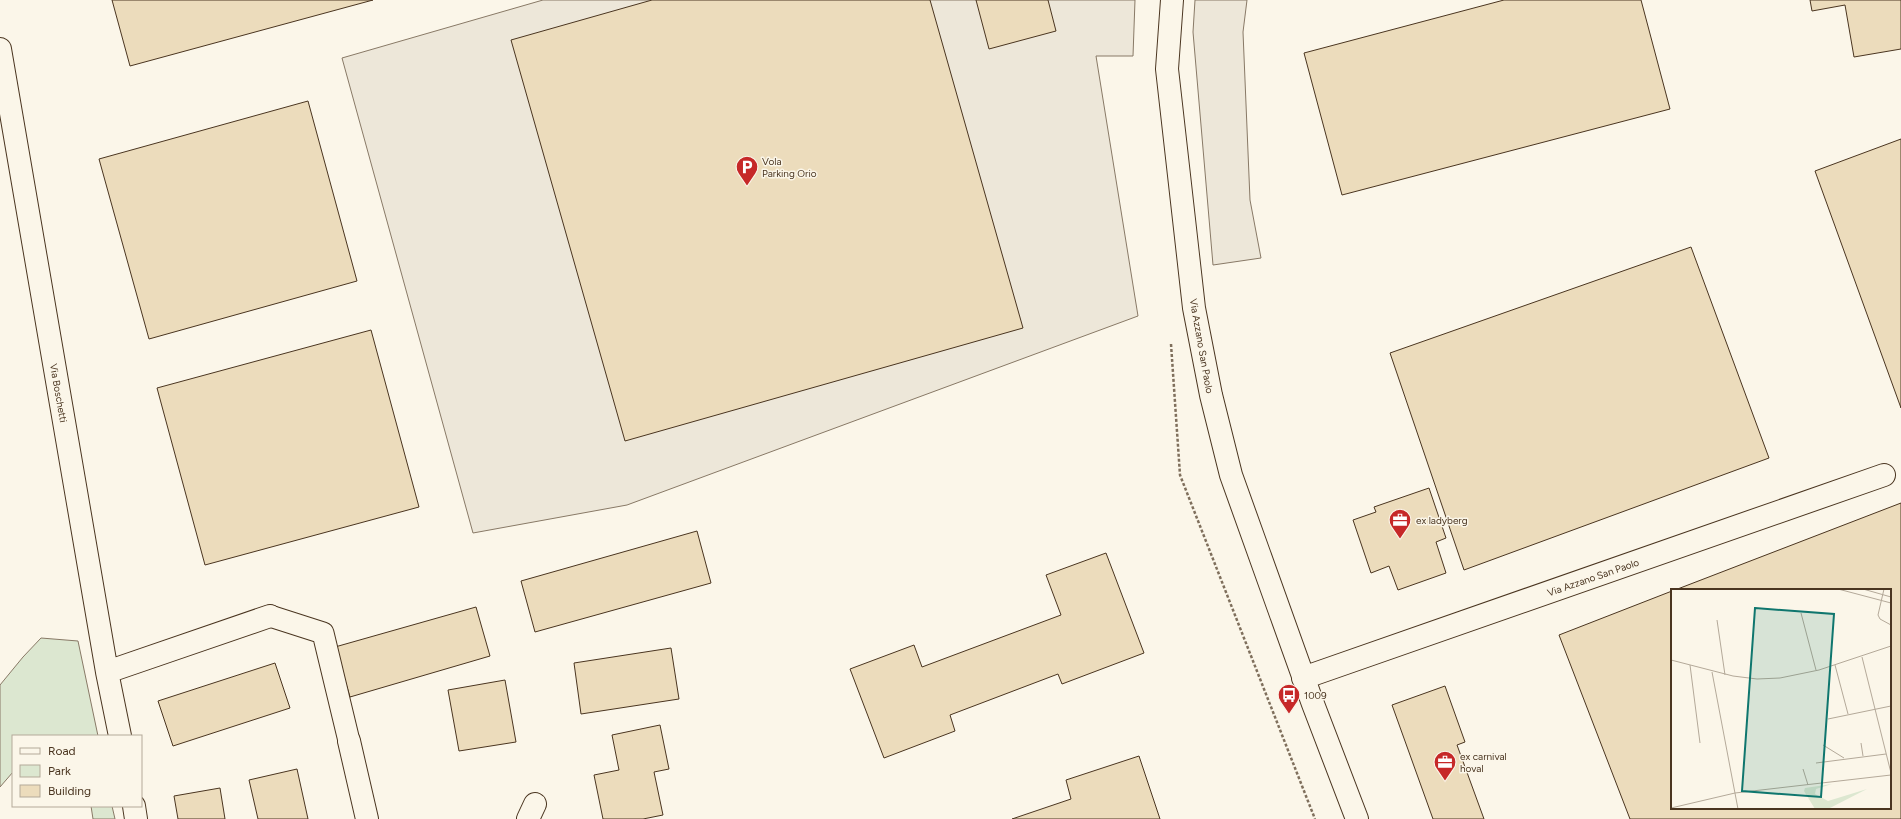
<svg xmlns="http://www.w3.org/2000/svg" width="1901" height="819" viewBox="0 0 1901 819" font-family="Figtree,sans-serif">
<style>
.green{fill:#dce7d0;stroke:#887966}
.parking{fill:#ede7d9;stroke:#887966}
.building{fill:#ecdcbc;stroke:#4a3520}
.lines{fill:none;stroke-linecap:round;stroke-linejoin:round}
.pedestrian-casing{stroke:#4a3520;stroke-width:23}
.minor-casing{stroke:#4a3520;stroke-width:24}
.tertiary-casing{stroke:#4a3520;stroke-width:24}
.path{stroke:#7f6f5c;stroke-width:2.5;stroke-dasharray:3 2;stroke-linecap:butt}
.pedestrian{stroke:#fbf6e9;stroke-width:21}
.minor{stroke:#fbf6e9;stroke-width:22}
.tertiary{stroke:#fbf6e9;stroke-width:22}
.labels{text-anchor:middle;stroke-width:3;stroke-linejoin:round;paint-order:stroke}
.poi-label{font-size:10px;fill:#4a3520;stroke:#fbf6e9;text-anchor:start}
.street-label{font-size:10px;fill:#4a3520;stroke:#fbf6e9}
.inset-road{fill:none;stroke:#b4a999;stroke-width:1}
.view{fill:#0f766e;fill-opacity:0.15;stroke:#0f766e;stroke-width:2}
.inset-edge{fill:none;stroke:#4a3520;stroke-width:2}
</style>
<rect width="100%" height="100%" fill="#fbf6e9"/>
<!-- green -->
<path class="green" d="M41,638L78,641L98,736H13V772L0,787V685L23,657Z
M91,806H112L115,819H93Z"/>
<!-- parking -->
<path class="parking" d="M543,0H1135L1133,56H1096L1138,316L627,505L473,533L342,58Z
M1195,0H1247L1243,32L1250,200L1261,258L1213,265L1193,32Z"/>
<!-- building -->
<path class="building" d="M112,0H373L130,66Z
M652,0H930L1023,328L625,441L511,40Z
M976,0H1048L1056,31L989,49Z
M1504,0H1641L1670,109L1342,195L1304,53Z
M1810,0H1901V49L1854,57L1845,5L1812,11Z
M308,101L357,281L149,339L99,159Z
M1901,139V408L1815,171Z
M1691,247L1769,458L1464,570L1390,353Z
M371,330L419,507L205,565L157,388Z
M1429,488L1446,538L1436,542L1446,573L1398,590L1389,566L1371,573L1353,520L1376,512L1374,507Z
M1901,503V819H1630L1559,635L1672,591V808H1890V590H1675Z
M697,531L711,583L535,632L521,581Z
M1106,553L1144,653L1062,684L1058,674L950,715L955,731L884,758L850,669L914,645L922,667L1061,615L1046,575Z
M476,607L490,656L350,697L335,647Z
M671,648L679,699L581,714L574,663Z
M275,663L290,708L173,746L158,701Z
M505,680L516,742L459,751L448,690Z
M1445,686L1465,742L1457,745L1484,819H1433L1392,705Z
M660,725L669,769L654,772L663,815L643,819H603L594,775L619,770L612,735Z
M1139,756L1160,819H1012L1071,799L1066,780Z
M297,769L308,819H258L249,780Z
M220,788L225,819H178L174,796Z"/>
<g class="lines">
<!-- pedestrian casing -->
<g class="pedestrian-casing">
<path id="pedestrian" d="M270,616L323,633L349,741"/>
</g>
<!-- minor casing -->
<g class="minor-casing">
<path id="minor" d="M0,49L107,672L120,736
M107,672L270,616
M1303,678L1884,475
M349,741L367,819
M134,806L136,819
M528,819L535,804"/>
</g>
<!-- tertiary casing -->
<g class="tertiary-casing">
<path id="tertiary" d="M1172,0L1167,69L1194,308L1211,395L1231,475L1313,704L1357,819"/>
</g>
<!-- path -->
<path class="path" d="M1171,344L1180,475L1315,819"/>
<!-- pedestrian -->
<use href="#pedestrian" class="pedestrian"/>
<!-- minor -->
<use href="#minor" class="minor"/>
<!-- tertiary -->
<use href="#tertiary" class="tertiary"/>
</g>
<!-- icons -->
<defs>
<g id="parking-pin" transform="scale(1.15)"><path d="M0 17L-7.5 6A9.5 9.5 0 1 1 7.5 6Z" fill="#c62828" stroke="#fbf6e9"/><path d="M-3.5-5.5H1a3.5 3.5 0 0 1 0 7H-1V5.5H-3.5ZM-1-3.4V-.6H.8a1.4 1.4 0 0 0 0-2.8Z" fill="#fff"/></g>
<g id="office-pin" transform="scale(1.15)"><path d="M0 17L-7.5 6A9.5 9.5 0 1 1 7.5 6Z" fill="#c62828" stroke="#fbf6e9"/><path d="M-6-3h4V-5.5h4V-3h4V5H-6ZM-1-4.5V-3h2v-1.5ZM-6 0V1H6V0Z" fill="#fff"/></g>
<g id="bus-pin" transform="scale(1.15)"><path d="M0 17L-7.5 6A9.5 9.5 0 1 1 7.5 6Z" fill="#c62828" stroke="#fbf6e9"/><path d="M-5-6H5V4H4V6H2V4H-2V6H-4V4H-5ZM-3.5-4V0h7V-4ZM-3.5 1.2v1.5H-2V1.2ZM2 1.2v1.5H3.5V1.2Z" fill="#fff"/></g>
</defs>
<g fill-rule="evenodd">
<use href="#parking-pin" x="747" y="167"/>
<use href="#office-pin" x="1400" y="520"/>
<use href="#bus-pin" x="1289" y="695"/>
<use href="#office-pin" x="1445" y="762"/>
</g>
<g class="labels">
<!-- poi labels -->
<g class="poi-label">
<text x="762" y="165">Vola<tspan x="762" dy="12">Parking Orio</tspan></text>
<text x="1416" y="524">ex ladyberg</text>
<text x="1304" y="699">1009</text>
<text x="1460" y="760">ex carnival<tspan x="1460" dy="12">hoval</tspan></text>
</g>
<!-- street labels -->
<g class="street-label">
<text transform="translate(1202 346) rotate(80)" y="4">Via Azzano San Paolo</text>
<text transform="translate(59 393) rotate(80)" y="4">Via Boschetti</text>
<text transform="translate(1593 577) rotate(-19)" y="4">Via Azzano San Paolo</text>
</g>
</g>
<!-- overview -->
<g transform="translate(1671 589)">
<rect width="220" height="220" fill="#fbf6e9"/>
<path d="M161,195L145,200L144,205L157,212L196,200L157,220H144L133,202L134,199Z" fill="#dce7d0"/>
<path class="inset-road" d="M167,0L220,14M192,0L220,8M213,0L207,26L209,30L220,36M130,24L145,81M46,31L54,86M191,68L220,184M0,71L62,87L86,90L109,89L148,81L220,57M19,76L29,154M164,76L177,125M41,83L67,220M157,130L220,117M190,154L192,167M152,156L173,169M145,174L215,165M132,180L137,196M0,219L64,204L220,186"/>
<path class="view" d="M84,19L163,25L150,208L71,202Z"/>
<rect width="220" height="220" class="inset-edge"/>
</g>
<!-- legend -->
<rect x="12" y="735" width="130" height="72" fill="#fbf6e9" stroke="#b4a999"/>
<rect x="20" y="748" width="20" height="6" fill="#fbf6e9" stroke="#b4a999"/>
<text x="48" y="755" font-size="12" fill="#4a3520">Road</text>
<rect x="20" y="765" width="20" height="12" fill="#dce7d0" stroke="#b4a999"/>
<text x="48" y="775" font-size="12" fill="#4a3520">Park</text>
<rect x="20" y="785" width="20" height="12" fill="#ecdcbc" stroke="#b4a999"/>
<text x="48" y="795" font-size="12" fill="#4a3520">Building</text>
</svg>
